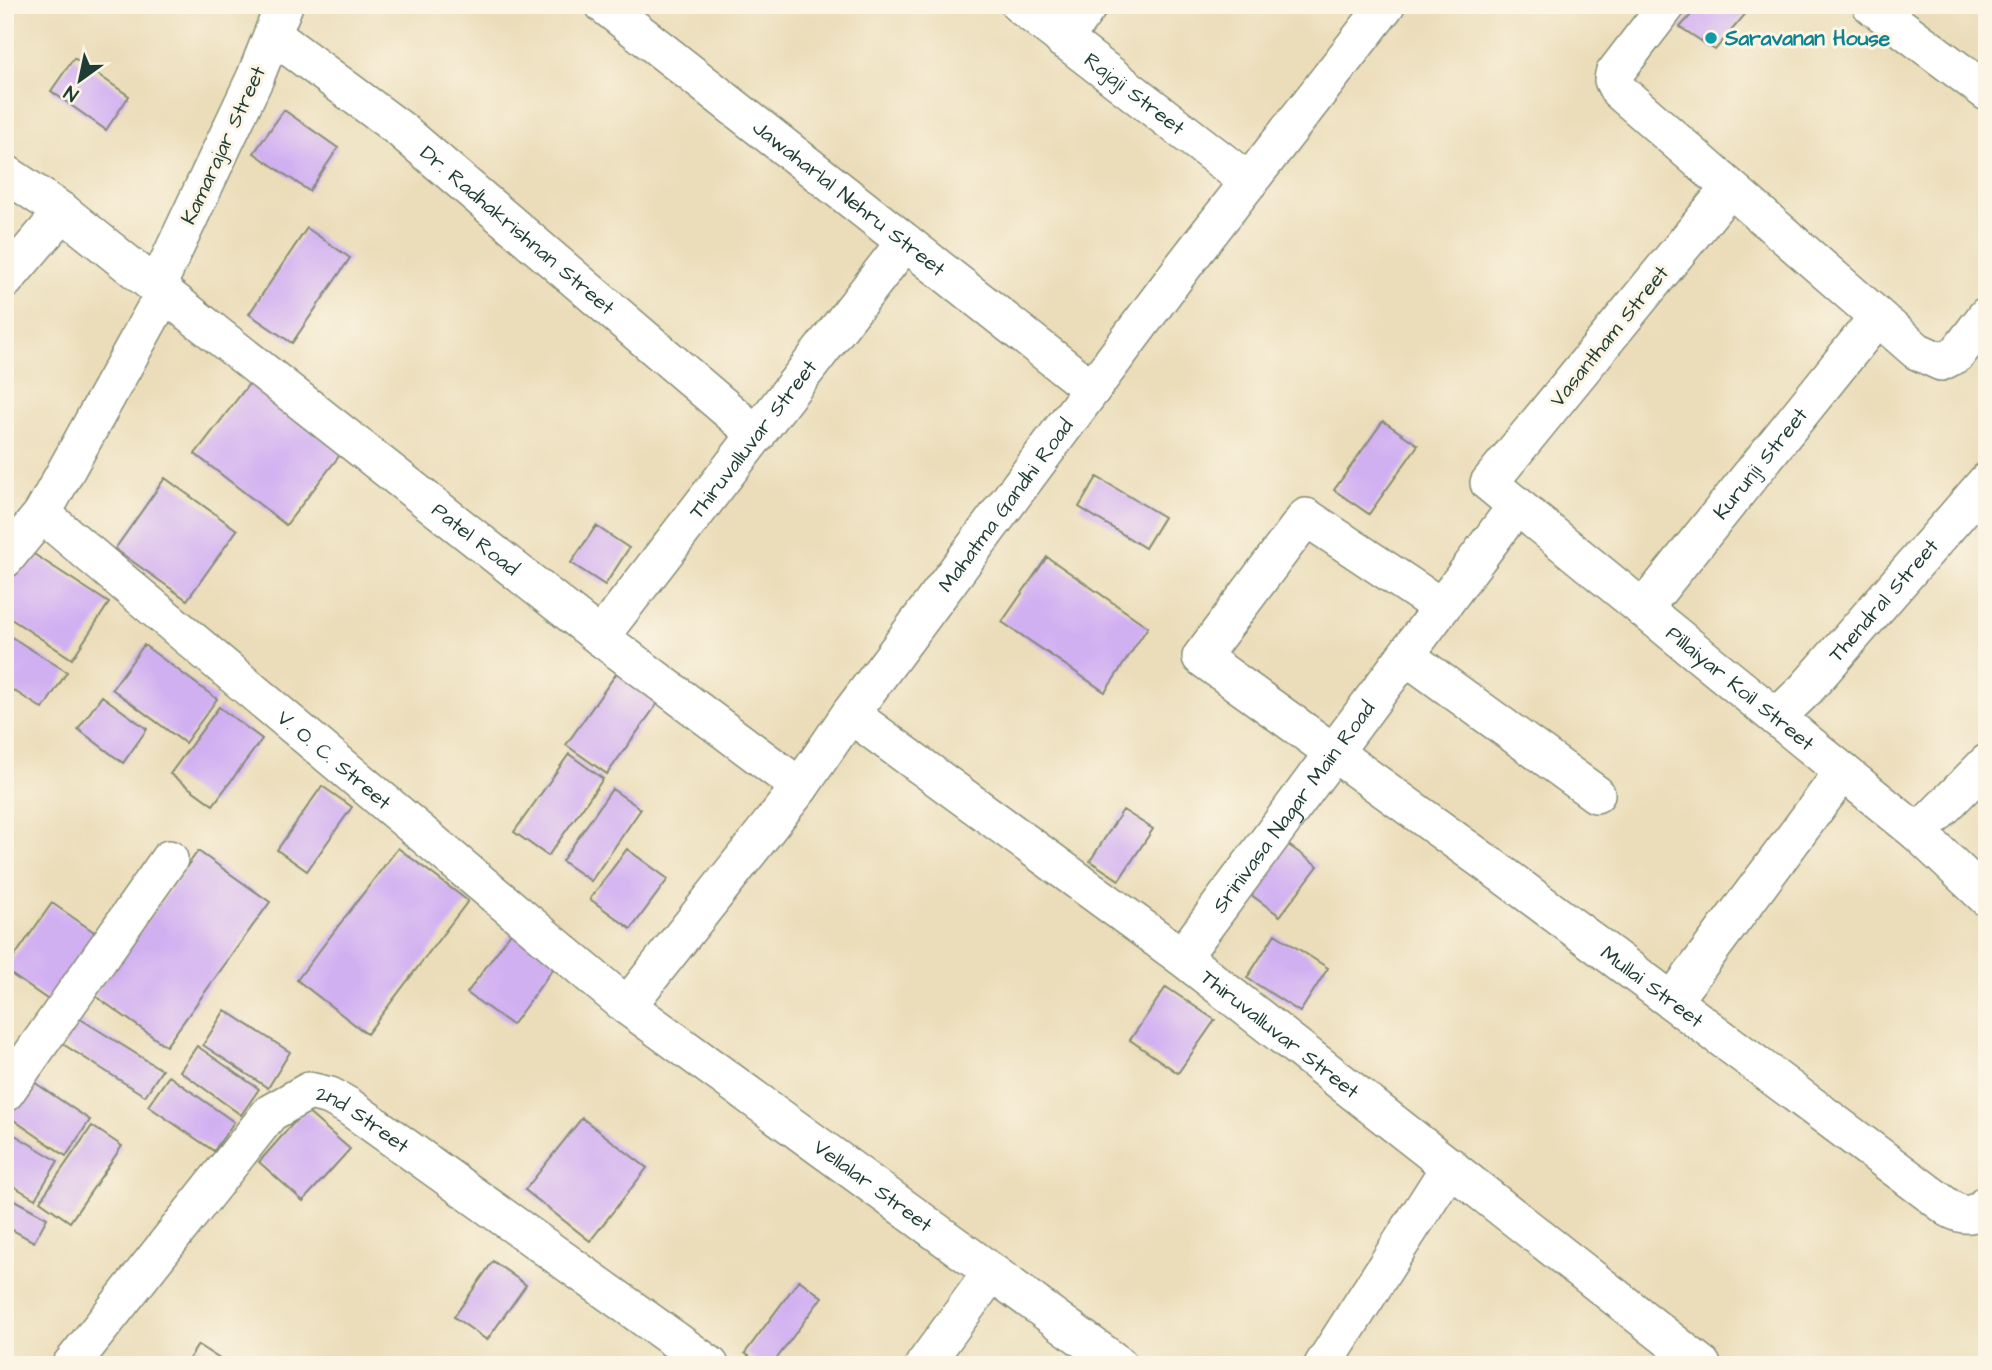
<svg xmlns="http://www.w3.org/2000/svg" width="1992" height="1370" viewBox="0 0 1992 1370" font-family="'Architects Daughter',sans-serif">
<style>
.building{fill:#d1b0f2}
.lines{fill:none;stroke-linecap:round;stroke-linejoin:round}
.minor-casing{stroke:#858d76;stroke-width:40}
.minor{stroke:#fff;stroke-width:37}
.culture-dot{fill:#0f9aa8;stroke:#fcf5e5;stroke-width:2.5}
.labels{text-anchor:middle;stroke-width:6;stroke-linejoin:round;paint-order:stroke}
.culture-label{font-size:21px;font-weight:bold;fill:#0d838f;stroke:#fcf5e5;text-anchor:start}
.street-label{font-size:21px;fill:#1f3d34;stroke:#fcf5e5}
</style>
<rect width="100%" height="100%" fill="#fcf5e5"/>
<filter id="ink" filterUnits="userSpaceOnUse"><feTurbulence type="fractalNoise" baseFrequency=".0143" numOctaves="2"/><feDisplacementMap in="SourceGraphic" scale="14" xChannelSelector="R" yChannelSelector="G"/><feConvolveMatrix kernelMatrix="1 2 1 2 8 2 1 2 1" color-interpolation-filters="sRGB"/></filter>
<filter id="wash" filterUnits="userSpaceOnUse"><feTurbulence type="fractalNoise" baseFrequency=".00686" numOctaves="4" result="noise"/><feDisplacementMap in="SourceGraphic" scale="28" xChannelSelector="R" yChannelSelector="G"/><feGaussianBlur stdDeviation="1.57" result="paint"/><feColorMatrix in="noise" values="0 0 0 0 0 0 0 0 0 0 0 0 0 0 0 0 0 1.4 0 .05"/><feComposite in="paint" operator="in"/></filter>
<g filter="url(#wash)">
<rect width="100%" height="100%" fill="#ebddb9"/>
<g id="blocks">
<!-- building -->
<path class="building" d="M1700,5H1753L1715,50L1680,27Z
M74,58L129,96L106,130L51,91Z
M284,110L338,148L309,191L254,153Z
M307,228L350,258L292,343L249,314Z
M255,376L346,447L286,525L195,454Z
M1383,421L1418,445L1369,514L1334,490Z
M1097,477L1164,517L1145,548L1079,507Z
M165,478L237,530L187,600L115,549Z
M596,526L629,548L605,585L571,563Z
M23,547L109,603L72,659L5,615V574Z
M1047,557L1148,627L1105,692L1002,622Z
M5,633L67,672L43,709L5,685Z
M144,645L217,699L185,743L112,689Z
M621,667L663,696L607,774L566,745Z
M102,696L147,729L123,763L78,729Z
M219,707L262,739L213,805L170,774Z
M569,754L603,779L548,856L514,832Z
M322,786L352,807L307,871L277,850Z
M612,789L641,809L591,881L562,861Z
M1123,810L1153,829L1119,880L1090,861Z
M1287,844L1318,866L1280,916L1250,894Z
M398,848L468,901L367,1034L297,980Z
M627,849L668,879L631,929L590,899Z
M198,851L270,902L166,1046L94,995Z
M52,903L97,934L50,1001L5,970Z
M513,930L558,962L512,1025L467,993Z
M1275,934L1328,968L1300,1012L1247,978Z
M1166,987L1215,1020L1178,1073L1130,1040Z
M66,1010L162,1070L145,1096L50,1036Z
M225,1010L290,1052L268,1088L203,1045Z
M197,1046L259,1089L241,1115L180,1071Z
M25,1076L90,1120L66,1156L5,1114V1107Z
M169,1076L234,1122L214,1151L148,1106Z
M305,1110L350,1149L303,1201L259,1162Z
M582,1118L647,1168L590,1241L525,1190Z
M92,1126L122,1146L70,1222L40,1201Z
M5,1129L58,1161L35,1199L5,1181Z
M5,1195L47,1218L34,1242L5,1226Z
M493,1261L526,1285L487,1340L454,1317Z
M799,1280L822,1297L772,1365H761L745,1353Z
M198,1345L229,1365H185Z"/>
</g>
</g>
<g filter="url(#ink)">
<use href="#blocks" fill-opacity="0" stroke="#858d76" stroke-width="2"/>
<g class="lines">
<!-- minor casing -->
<g class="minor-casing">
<g id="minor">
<path id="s1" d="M284,5L255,78L158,284L164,293L600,637L800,787"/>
<path id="s2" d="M604,5L1092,389"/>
<path id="s3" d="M1020,5L1249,182"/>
<path d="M1667,5L1614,74L1613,80L1618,90L1917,351L1941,362L1957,354L1987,315"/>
<path d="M1871,5L1987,92"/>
<path id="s4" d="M273,35L401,130L757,435"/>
<path d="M1063,40L1089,5"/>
<path d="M5,173L63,212L164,293L42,514L5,559"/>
<path id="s5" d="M1729,189L1489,483L1918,833L1987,898"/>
<path d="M5,280L63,212"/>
<path id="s6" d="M42,514L627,1006L1119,1365"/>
<path id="s7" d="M1441,607L1306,517L1201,657L1506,877L1950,1209C1964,1217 1975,1216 1987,1204"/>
<path id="s8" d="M1643,609L1877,318"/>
<path id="s9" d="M600,637L905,242"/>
<path d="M1406,656L1596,794"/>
<path id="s10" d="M850,714L1182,957L1702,1365"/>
<path id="s11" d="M1777,717L1806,689L1987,481"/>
<path d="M1918,833L1987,763"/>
<path id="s12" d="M1182,957L1517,505"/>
<path d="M1673,1000L1843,772"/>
<path id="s13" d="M627,1006L800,787L850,714L1185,264L1386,5"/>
<path d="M5,1093L169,859"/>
<path id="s14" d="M71,1365L270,1113L309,1091L330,1096L348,1106L710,1365"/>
<path d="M924,1365L991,1273"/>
<path d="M1323,1365L1450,1166"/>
</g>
</g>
<!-- minor -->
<use href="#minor" class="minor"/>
</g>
</g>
<!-- markers -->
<circle class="culture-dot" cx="1711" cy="38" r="7"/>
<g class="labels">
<!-- culture labels -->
<g class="culture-label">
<text x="1725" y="45">Saravanan House</text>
</g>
<!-- street labels -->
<g class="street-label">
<text dy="7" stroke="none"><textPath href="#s3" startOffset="145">Rajaji Street</textPath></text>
<text transform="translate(223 145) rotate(-65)" y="7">Kamarajar Street</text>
<text dy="7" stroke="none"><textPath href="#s2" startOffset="312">Jawaharlal Nehru Street</textPath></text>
<text dy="7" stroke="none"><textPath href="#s4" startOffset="313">Dr. Radhakrishnan Street</textPath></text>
<text transform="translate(1609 336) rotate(-51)" y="7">Vasantham Street</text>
<text dy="7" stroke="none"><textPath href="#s9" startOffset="250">Thiruvalluvar Street</textPath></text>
<text dy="7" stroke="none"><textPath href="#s8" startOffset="187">Kurunji Street</textPath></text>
<text dy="7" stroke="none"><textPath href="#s13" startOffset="628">Mahatma Gandhi Road</textPath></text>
<text dy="7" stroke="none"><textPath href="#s1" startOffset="714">Patel Road</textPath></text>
<text dy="7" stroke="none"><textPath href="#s11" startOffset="158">Thendral Street</textPath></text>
<text dy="7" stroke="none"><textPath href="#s5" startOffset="704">Pillaiyar Koil Street</textPath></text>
<text dy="7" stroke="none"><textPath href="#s6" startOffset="382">V. O. C. Street</textPath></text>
<text dy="7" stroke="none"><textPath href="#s12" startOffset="187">Srinivasa Nagar Main Road</textPath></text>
<text dy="7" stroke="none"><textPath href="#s7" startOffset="896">Mullai Street</textPath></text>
<text dy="7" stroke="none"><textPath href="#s10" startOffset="536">Thiruvalluvar Street</textPath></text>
<text dy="7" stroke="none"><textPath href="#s14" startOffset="427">2nd Street</textPath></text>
<text dy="7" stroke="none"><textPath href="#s6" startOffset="1069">Vellalar Street</textPath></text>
</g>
</g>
<!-- margin -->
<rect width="1992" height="1370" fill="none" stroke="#fcf5e5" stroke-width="28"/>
<!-- north arrow -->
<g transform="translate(80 80) rotate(213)" stroke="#fcf5e5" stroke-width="5" paint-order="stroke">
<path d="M0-5L12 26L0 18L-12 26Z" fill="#1f3d34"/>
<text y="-10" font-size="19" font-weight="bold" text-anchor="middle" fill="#1f3d34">N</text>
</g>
</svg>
